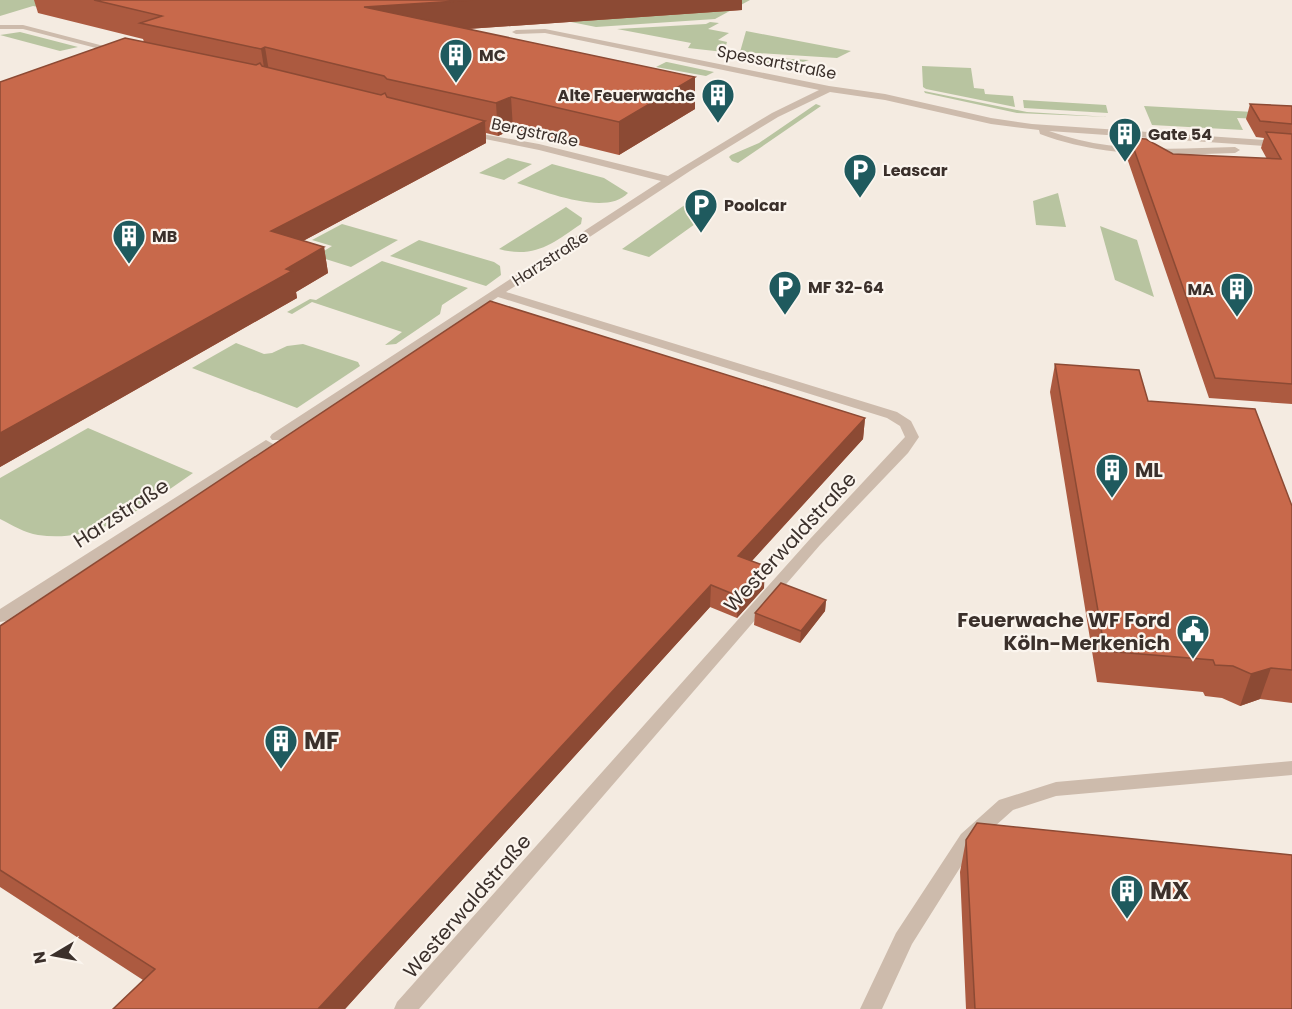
<svg xmlns="http://www.w3.org/2000/svg" width="1292" height="1009" viewBox="0 0 1292 1009" font-family="Poppins,sans-serif">
<style>
.green{fill:#b8c4a0}
.lines{fill:none;stroke-linecap:round;stroke-linejoin:round}
.service{fill:#cdbbac;fill-rule:evenodd}
.wall{fill:#ac5a40}
.shaded-wall{fill:#8c4a34}
.building{fill:#c8694b;stroke:#8c4a34;stroke-width:1.5}
.labels{text-anchor:middle;stroke-width:4.5;stroke-linejoin:round;paint-order:stroke}
.far-poi-label{font-size:16px;font-weight:bold;fill:#3b302b;stroke:#fbf5ee;text-anchor:start}
.far-street-label{font-size:16px;fill:#3b302b;stroke:#fbf5ee}
.poi-label{font-size:20px;font-weight:bold;fill:#3b302b;stroke:#fbf5ee;text-anchor:start}
.street-label{font-size:20px;fill:#3b302b;stroke:#fbf5ee}
.near-poi-label{font-size:24px;font-weight:bold;fill:#3b302b;stroke:#fbf5ee;text-anchor:start}
</style>
<rect width="100%" height="100%" fill="#f4ebe1"/>
<!-- green -->
<path class="green" d="M0,0H70L44,8L33,6L0,16Z
M733,0H750L715,19L596,27L556,19Z
M710,22L719,23L708,29L729,33L718,40L727,42L724,52L688,48L691,43L617,29L706,24Z
M746,31L851,51L837,58L740,52Z
M20,32L78,47L60,51L0,35Z
M741,56L809,60L787,67L739,59Z
M666,62H667L714,72L706,76L656,67Z
M922,66L971,68L974,88L984,89L985,94L1013,96L1015,107L926,89L923,87Z
M924,91L1027,112L1109,117L1017,113L925,93Z
M1023,100L1106,105L1108,113L1024,108Z
M816,104L821,106L738,163L732,161L729,157L731,155L759,143Z
M1144,106L1292,114V120L1237,118L1243,130L1152,125Z
M508,158L532,164L504,180L479,173Z
M552,164L604,178L628,193C606,217 544,191 517,183Z
M1058,193L1066,227L1036,225L1033,201Z
M689,202L716,209L649,257L622,249Z
M566,207L582,218L581,224C553,243 535,259 499,249Z
M342,224L398,240L351,267L316,256L332,246L312,240Z
M1100,226L1137,240L1154,297L1115,280Z
M419,240L494,262L500,266L501,275L486,286L390,256Z
M382,261L468,288L442,305L440,314L396,344L385,345L402,332L312,302L292,314L287,312L310,299L316,300Z
M236,343L264,354L272,353L287,346L303,344L358,362L360,366L297,408L192,368Z
M88,428L193,473C146,505 99,544 38,535C25,533 12,525 0,519V478Z"/>
<g class="lines">
<!-- service -->
<path class="service" d="M0,25H23L123,51L119,54L23,29H0Z
M545,29L829,86L885,94L991,118L1032,124L1292,142V148L1049,131C1109,153 1172,149 1235,147L1240,150L1235,153C1168,155 1104,158 1040,134L1039,130L991,124L885,100L830,92L778,117L693,169L506,292L897,412L911,421L919,437L908,453L820,545L419,1009H394L397,1002L810,539L905,437L900,426L887,418L498,297L282,440H272L270,437L272,434L661,181L539,150L465,135V131L539,144L668,176L772,113L819,90L545,33L516,34L512,32L516,30Z
M266,440L273,444L271,447L6,621L0,622V609Z
M1292,761V775L1056,796L1013,810L975,844L912,944L882,1009H860L896,933L961,834L999,800L1056,782Z"/>
</g>
<!-- wall -->
<path class="wall" d="M34,0H742V10L467,29L695,109L619,155L513,129L498,136L486,133V143L303,241L324,247L328,273L296,292L297,298L0,467V82L144,42L143,39L38,13Z
M1250,104L1292,106V404L1209,398L1126,155L1130,138L1173,154L1267,159L1261,148L1264,138L1256,137L1246,119Z
M1055,364L1148,401L1292,506V703L1260,699L1240,706L1222,698L1205,696L1203,692L1097,682L1050,392Z
M865,418L863,439L752,561L764,588L737,618L710,607L345,1009H113L143,980L0,887V626Z
M826,600L825,611L800,643L754,625L755,613Z
M966,840L1292,1009H966L960,872Z"/>
<!-- shaded-wall -->
<path class="shaded-wall" d="M473,0H742V10L367,36L364,7Z
M265,47L270,78L266,80L261,49Z
M695,77V109L619,155V122Z
M511,97L513,129L498,136L496,103Z
M485,121L486,143L275,256L271,231Z
M324,247L328,273L296,292L297,298L0,467V433Z
M865,418L863,439L737,577L738,556Z
M765,566L764,588L737,618L738,596Z
M711,585L710,607L345,1009H318Z
M826,600L825,611L800,643L801,631Z
M1271,668L1260,699L1240,706L1251,674Z"/>
<!-- building -->
<path class="building" d="M94,0H473L364,7L695,77L619,122L511,97L496,103L387,79L384,76L265,47L261,49L140,23L162,16Z
M125,38L256,65L260,63L262,66L381,95L385,93L387,97L485,121L271,231L324,247L286,269L292,271L0,433V82Z
M1250,104L1292,106V124L1260,121Z
M1266,132L1292,134V384L1215,378L1130,138L1146,139L1173,154L1281,159Z
M490,301L865,418L738,556L765,566L738,596L711,585L318,1009H113L155,969L0,870V626Z
M1055,364L1139,370L1148,401L1255,409L1292,506V670L1271,668L1251,674L1233,666L1215,665L1213,660L1105,651Z
M781,583L826,600L801,631L755,613Z
M977,823L1292,855V1009H975L966,840Z"/>
<!-- icons -->
<defs>
<g id="building-pin" transform="scale(1.725)"><path d="M0 17L-7.5 6A9.5 9.5 0 1 1 7.5 6Z" fill="#1f5a5e" stroke="#fbf5ee"/><path d="M-4-6H4V6H1V3H-1V6H-4ZM-2.5-4.3h1.7v1.8h-1.7ZM.8-4.3h1.7v1.8H.8ZM-2.5-1h1.7V.8h-1.7ZM.8-1h1.7V.8H.8Z" fill="#fff"/></g>
<g id="parking-pin" transform="scale(1.725)"><path d="M0 17L-7.5 6A9.5 9.5 0 1 1 7.5 6Z" fill="#1f5a5e" stroke="#fbf5ee"/><path d="M-3.5-5.5H1a3.5 3.5 0 0 1 0 7H-1V5.5H-3.5ZM-1-3.4V-.6H.8a1.4 1.4 0 0 0 0-2.8Z" fill="#fff"/></g>
<g id="civic-pin" transform="scale(1.725)"><path d="M0 17L-7.5 6A9.5 9.5 0 1 1 7.5 6Z" fill="#1f5a5e" stroke="#fbf5ee"/><path d="M-.6-6.5H3V-4.5H.6V-3L4-1V1h2V6H-6V1h2V-1L-.6-3ZM-1.2 2.5V6h2.4V2.5Z" fill="#fff"/></g>
</defs>
<g fill-rule="evenodd">
<use href="#building-pin" x="456" y="55"/>
<use href="#building-pin" x="718" y="95"/>
<use href="#building-pin" x="1125" y="134"/>
<use href="#parking-pin" x="860" y="170"/>
<use href="#parking-pin" x="701" y="205"/>
<use href="#building-pin" x="129" y="236"/>
<use href="#parking-pin" x="785" y="287"/>
<use href="#building-pin" x="1237" y="289"/>
<use href="#building-pin" x="1112" y="470"/>
<use href="#civic-pin" x="1193" y="631"/>
<use href="#building-pin" x="281" y="741"/>
<use href="#building-pin" x="1127" y="891"/>
</g>
<g class="labels">
<!-- far-poi labels -->
<g class="far-poi-label">
<text x="479" y="61">MC</text>
<text x="695" y="101" text-anchor="end">Alte Feuerwache</text>
<text x="1148" y="140">Gate 54</text>
<text x="883" y="176">Leascar</text>
<text x="724" y="211">Poolcar</text>
<text x="152" y="242">MB</text>
<text x="808" y="293">MF 32-64</text>
<text x="1214" y="295" text-anchor="end">MA</text>
</g>
<!-- far-street labels -->
<g class="far-street-label">
<text transform="translate(777 62) rotate(11)" y="6">Spessartstraße</text>
<text transform="translate(535 132) rotate(12)" y="6">Bergstraße</text>
<text transform="translate(550 258) rotate(-33)" y="6">Harzstraße</text>
</g>
<!-- poi labels -->
<g class="poi-label">
<text x="1135" y="477">ML</text>
<text x="1170" y="627" text-anchor="end">Feuerwache WF Ford<tspan x="1170" dy="23">Köln-Merkenich</tspan></text>
</g>
<!-- street labels -->
<g class="street-label">
<text transform="translate(121 513) rotate(-33)" y="7">Harzstraße</text>
<text transform="translate(790 542) rotate(-47)" y="7">Westerwaldstraße</text>
<text transform="translate(467 906) rotate(-49)" y="7">Westerwaldstraße</text>
</g>
<!-- near-poi labels -->
<g class="near-poi-label">
<text x="304" y="749">MF</text>
<text x="1150" y="899">MX</text>
</g>
</g>
<!-- north arrow -->
<g transform="translate(54 955) rotate(260)" stroke="#fbf5ee" stroke-width="4.5" paint-order="stroke">
<path d="M0-4.5L10 22L0 15L-10 22Z" fill="#3b302b"/>
<text y="-9" font-size="16" font-weight="bold" text-anchor="middle" fill="#3b302b">N</text>
</g>
</svg>
